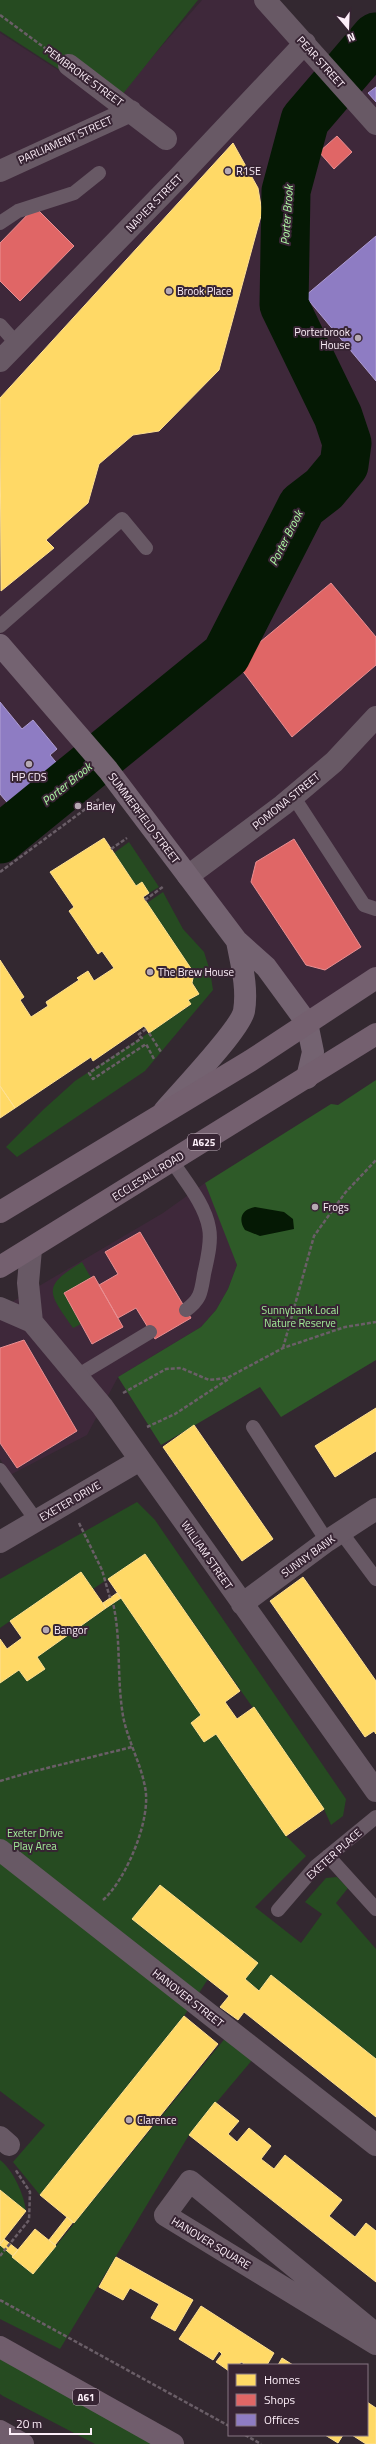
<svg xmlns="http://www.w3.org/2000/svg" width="376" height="2444" viewBox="0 0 376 2444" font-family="'Titillium Web',sans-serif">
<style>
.built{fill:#3e283a}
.green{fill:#264b21}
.forest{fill:#2e5a28}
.water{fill:#051904}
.homes{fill:#ffd966;stroke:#fee092}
.shops{fill:#e06666;stroke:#e98f92}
.offices{fill:#8e7cc3;stroke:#af9ed3}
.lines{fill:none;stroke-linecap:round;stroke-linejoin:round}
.river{stroke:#051904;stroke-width:49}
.path{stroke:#6a5e67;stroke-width:2.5;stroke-dasharray:4 2;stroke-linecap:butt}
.lane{stroke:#685965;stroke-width:14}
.street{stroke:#685965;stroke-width:22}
.secondary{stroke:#746371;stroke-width:22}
.primary{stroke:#74606f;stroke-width:22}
.highway{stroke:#705d6c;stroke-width:22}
.poi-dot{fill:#b6a9b3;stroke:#372433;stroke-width:1.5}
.labels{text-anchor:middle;stroke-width:4;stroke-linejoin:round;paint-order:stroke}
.shield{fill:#372433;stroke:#c2b2be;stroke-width:1}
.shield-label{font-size:10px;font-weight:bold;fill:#fdeff9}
.street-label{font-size:11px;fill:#fdeff9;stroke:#372433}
.poi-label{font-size:11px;fill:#fdeff9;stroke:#372433;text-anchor:start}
.park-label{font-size:11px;fill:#a2ec98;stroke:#372433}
.water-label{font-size:12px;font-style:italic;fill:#aef9a4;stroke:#372433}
</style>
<rect width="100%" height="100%" fill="#332830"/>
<!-- built -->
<path class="built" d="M202,0H254L334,84L376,36V978L307,1023L92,751L0,826V33L111,104Z
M205,1183L231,1245L237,1265L228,1289L216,1310L201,1327L118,1377L87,1435L10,1475L0,1459V1309L163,1213Z"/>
<!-- green -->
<path class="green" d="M0,0H198L114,105L0,31Z
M129,842L159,887L149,893L136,886L114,853Z
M163,892L183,929L204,952L210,971L213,990L145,1071L17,1157L6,1147L44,1109L75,1081L191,1005L188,1000L199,994L147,903Z
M82,1262L91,1278L64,1293L81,1324L73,1328C48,1292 41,1287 82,1262Z
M137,1502L155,1520L346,1799L343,1816L331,1825L324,1809L145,1554L93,1589L81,1572L0,1628V1579Z
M121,1598L201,1715L191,1723L204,1742L216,1734L286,1836L306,1856L255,1907L301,1943L322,1914L305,1902L326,1878L337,1877L348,1888L336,1903L376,1949V2059L271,1976L259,1991L245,1979L257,1963L159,1885L133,1919L208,1979L184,2016L40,2195L13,2162L45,2125L0,2091V1683L19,1670L27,1681L45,1669L37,1657Z
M231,2031L258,2053L189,2135L60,2349L0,2319V2245L33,2274Z
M0,2160C13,2170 24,2194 26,2211L0,2190Z
M0,2359L156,2444H95L3,2396L0,2394Z"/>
<!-- forest -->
<path class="forest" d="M376,1080V1360L281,1417L260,1387L161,1445L118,1377L201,1327L216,1310L228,1289L237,1265L205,1183L331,1104L338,1105Z"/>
<!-- water -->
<path class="water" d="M197,663L212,682L129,749L113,730Z
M77,763L91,780L0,850V826Z
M255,1207L284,1212L293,1219L294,1229L260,1236L245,1230C237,1218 243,1209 255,1207Z"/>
<!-- homes -->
<path class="homes" d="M233,143L258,188L262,212L219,370L159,431L133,435L99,464L88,503L46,540L54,548L1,591L0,398Z
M104,838L136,886L142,882L149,893L143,897L194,973L192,983L199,994L188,1000L191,1004L149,1033L144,1026L93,1061L91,1057L15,1108L0,1086V960L24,997L20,1000L31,1017L48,1006L46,1002L79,980L77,978L88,971L94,981L114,968L102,951L98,954L69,911L74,907L50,872Z
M0,1086L15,1108L0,1118Z
M376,1408V1451L335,1477L315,1446Z
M194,1425L273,1539L242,1561L163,1447Z
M145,1554L240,1691L225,1702L237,1719L254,1707L324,1809L286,1836L216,1734L204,1742L191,1723L201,1715L108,1579Z
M81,1572L106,1608L37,1657L45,1669L27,1681L19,1670L0,1683V1639L7,1649L22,1638L10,1621Z
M303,1577L376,1681V1734L374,1731L365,1737L270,1601Z
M117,1593L121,1598L106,1608L103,1603Z
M160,1885L258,1963L245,1979L259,1991L271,1975L376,2059V2117L244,2012L238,2020L220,2007L229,1996L132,1919Z
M184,2016L218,2044L74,2223L40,2195Z
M215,2102L239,2121L228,2134L237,2142L249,2128L271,2146L261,2159L274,2169L285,2155L342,2200L329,2216L355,2237L366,2223L376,2231V2282L189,2135Z
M0,2190L26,2211L0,2244Z
M67,2217L73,2222L55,2245L49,2240Z
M35,2229L56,2246L33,2274L12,2257Z
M4,2239L18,2250L13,2256L0,2245Z
M116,2257L193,2300L175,2331L151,2318L159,2304L130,2288L123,2300L99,2287Z
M201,2306L274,2353L267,2365H246L241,2362L239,2365H229V2371L216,2362L222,2354L219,2351L213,2360L179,2339Z
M282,2358L293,2365H278Z
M367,2402L376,2408V2444H366L352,2435H367Z
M325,2435H343L338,2443Z"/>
<!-- shops -->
<path class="shops" d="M337,136L352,152L334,169L319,152Z
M35,207L74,246L20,301L0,281V243Z
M331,583L376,637V665L292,737L236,662Z
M294,839L361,947L325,970L306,965L251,882L256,862Z
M140,1232L191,1318L155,1339L136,1308L118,1318L99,1285L118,1274L105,1252Z
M94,1276L123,1327L92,1344L64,1293Z
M24,1340L77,1431L17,1468L0,1443V1348Z"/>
<!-- offices -->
<path class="offices" d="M376,87V102L368,93Z
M376,236V381L305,296Z
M0,702L22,729L33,720L57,749L50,755L64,772L16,813L0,794Z"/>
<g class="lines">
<!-- river -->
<path class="river" d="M0,839L226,655L302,506L324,489L344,465L347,443L338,416L284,305L286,191L305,120L376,37"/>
<!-- path -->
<path class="path" d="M0,15L49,51
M111,849L127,838
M0,872L99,799
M145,900L164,886
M146,1029L138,1035L142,1038L89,1073L93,1079L146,1044L154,1059
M149,1033L161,1052
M283,1348L314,1236L345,1193L376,1160
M123,1393L166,1369L181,1368L209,1380L227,1378L283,1348L345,1327L376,1322
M147,1427L175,1414L230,1378
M79,1523L102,1570L110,1598
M0,1781L31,1772L132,1747
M103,1900C126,1880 152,1818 145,1787C140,1760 125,1736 122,1709C117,1674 121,1638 113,1603
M0,2256L29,2220L30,2192L15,2169
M0,2300L229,2426
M245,2435L261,2444"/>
<!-- lane -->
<path class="lane" d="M0,223L18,211L74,193L99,173
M0,325L16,343
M0,626L122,519L146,548
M293,796L364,905L376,909
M172,1161C185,1181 205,1204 209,1228C212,1242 207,1260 204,1274C201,1292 201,1299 186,1310
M77,1376L150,1332
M253,1427L327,1541
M0,1470L36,1520
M341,1532L376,1579
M328,1856L376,1909
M278,1910L315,1867L376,1817"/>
<!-- street -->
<path class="street" d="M265,0L376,124
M69,65L166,139
M0,171L131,111
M0,361L179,177L305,43
M188,876L283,805L334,762L376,717
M31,1249L28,1283L32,1322
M0,1308L32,1322L102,1406L376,1791
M0,1542L140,1460
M242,1604L327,1541L376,1509
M0,1850L376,2145
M0,2137L9,2145
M376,2334L190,2181L165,2215L376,2344"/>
<!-- secondary -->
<path class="secondary" d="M0,645L108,770L237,941L266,967L307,1023L313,1052L307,1078
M164,1111C180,1092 240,1030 244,1011C248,987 241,963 237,941"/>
<!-- primary -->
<path class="primary" d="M0,1212L250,1061L376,978
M0,1267L376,1034"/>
<!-- highway -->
<path class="highway" d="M0,2347L173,2444
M0,2431L23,2444"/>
</g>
<!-- markers -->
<g class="poi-dot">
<circle cx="228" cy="171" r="4"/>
<circle cx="169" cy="291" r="4"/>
<circle cx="358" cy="338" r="4"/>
<circle cx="29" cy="764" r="4"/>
<circle cx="78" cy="806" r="4"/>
<circle cx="150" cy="972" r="4"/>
<circle cx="315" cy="1207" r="4"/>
<circle cx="46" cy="1630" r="4"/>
<circle cx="129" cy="2120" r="4"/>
</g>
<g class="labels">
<!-- shield labels -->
<g class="shield">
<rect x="188" y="1134" width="32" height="16" rx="3"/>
<rect x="73" y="2389" width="26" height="16" rx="3"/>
</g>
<g class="shield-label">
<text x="204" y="1146">A625</text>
<text x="86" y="2401">A61</text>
</g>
<!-- street labels -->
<g class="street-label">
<text transform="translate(321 62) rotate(48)" y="4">PEAR STREET</text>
<text transform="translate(84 76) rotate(36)" y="4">PEMBROKE STREET</text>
<text transform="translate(65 140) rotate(-24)" y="4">PARLIAMENT STREET</text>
<text transform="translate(154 203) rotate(-46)" y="4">NAPIER STREET</text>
<text transform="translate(286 801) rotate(-39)" y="4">POMONA STREET</text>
<text transform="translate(144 818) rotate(53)" y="4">SUMMERFIELD STREET</text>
<text transform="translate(148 1176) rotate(-32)" y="4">ECCLESALL ROAD</text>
<text transform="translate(70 1501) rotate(-30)" y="4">EXETER DRIVE</text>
<text transform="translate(207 1555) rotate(55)" y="4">WILLIAM STREET</text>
<text transform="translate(308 1556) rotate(-36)" y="4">SUNNY BANK</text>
<text transform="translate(334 1854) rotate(-42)" y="4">EXETER PLACE</text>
<text transform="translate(188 1998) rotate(38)" y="4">HANOVER STREET</text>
<text transform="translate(211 2243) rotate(31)" y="4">HANOVER SQUARE</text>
</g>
<!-- poi labels -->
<g class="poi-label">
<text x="236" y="175">R1SE</text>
<text x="177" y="295">Brook Place</text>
<text x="350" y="336" text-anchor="end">Porterbrook<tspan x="350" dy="13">House</tspan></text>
<text x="29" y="781" text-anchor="middle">HP CDS</text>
<text x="86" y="810">Barley</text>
<text x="158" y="976">The Brew House</text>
<text x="323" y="1211">Frogs</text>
<text x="54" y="1634">Bangor</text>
<text x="137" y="2124">Clarence</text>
</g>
<!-- park labels -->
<g class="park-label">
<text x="300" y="1314">Sunnybank Local<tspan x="300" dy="13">Nature Reserve</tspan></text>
<text x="35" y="1837">Exeter Drive<tspan x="35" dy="13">Play Area</tspan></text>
</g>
<!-- water labels -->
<g class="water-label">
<text transform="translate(287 215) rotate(-86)" y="4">Porter Brook</text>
<text transform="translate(286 538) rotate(-63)" y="4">Porter Brook</text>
<text transform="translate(67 784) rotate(-39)" y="4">Porter Brook</text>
</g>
</g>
<!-- legend -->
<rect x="228" y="2364" width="140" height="72" fill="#372433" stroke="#867582"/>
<rect x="236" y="2374" width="20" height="12" fill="#ffd966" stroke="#867582"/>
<text x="264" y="2384" font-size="12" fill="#fdeff9">Homes</text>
<rect x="236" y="2394" width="20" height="12" fill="#e06666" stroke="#867582"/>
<text x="264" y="2404" font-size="12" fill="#fdeff9">Shops</text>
<rect x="236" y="2414" width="20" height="12" fill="#8e7cc3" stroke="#867582"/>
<text x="264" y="2424" font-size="12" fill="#fdeff9">Offices</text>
<!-- north arrow -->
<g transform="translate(348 28) rotate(161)" stroke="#372433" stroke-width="3" paint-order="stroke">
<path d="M0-3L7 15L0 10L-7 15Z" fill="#fdeff9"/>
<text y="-6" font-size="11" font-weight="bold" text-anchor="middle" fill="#fdeff9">N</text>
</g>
<!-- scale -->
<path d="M10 2428v6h81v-6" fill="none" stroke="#fdeff9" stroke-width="2"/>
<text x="16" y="2428" font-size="12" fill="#fdeff9" stroke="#372433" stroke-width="3" paint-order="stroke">20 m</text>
</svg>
